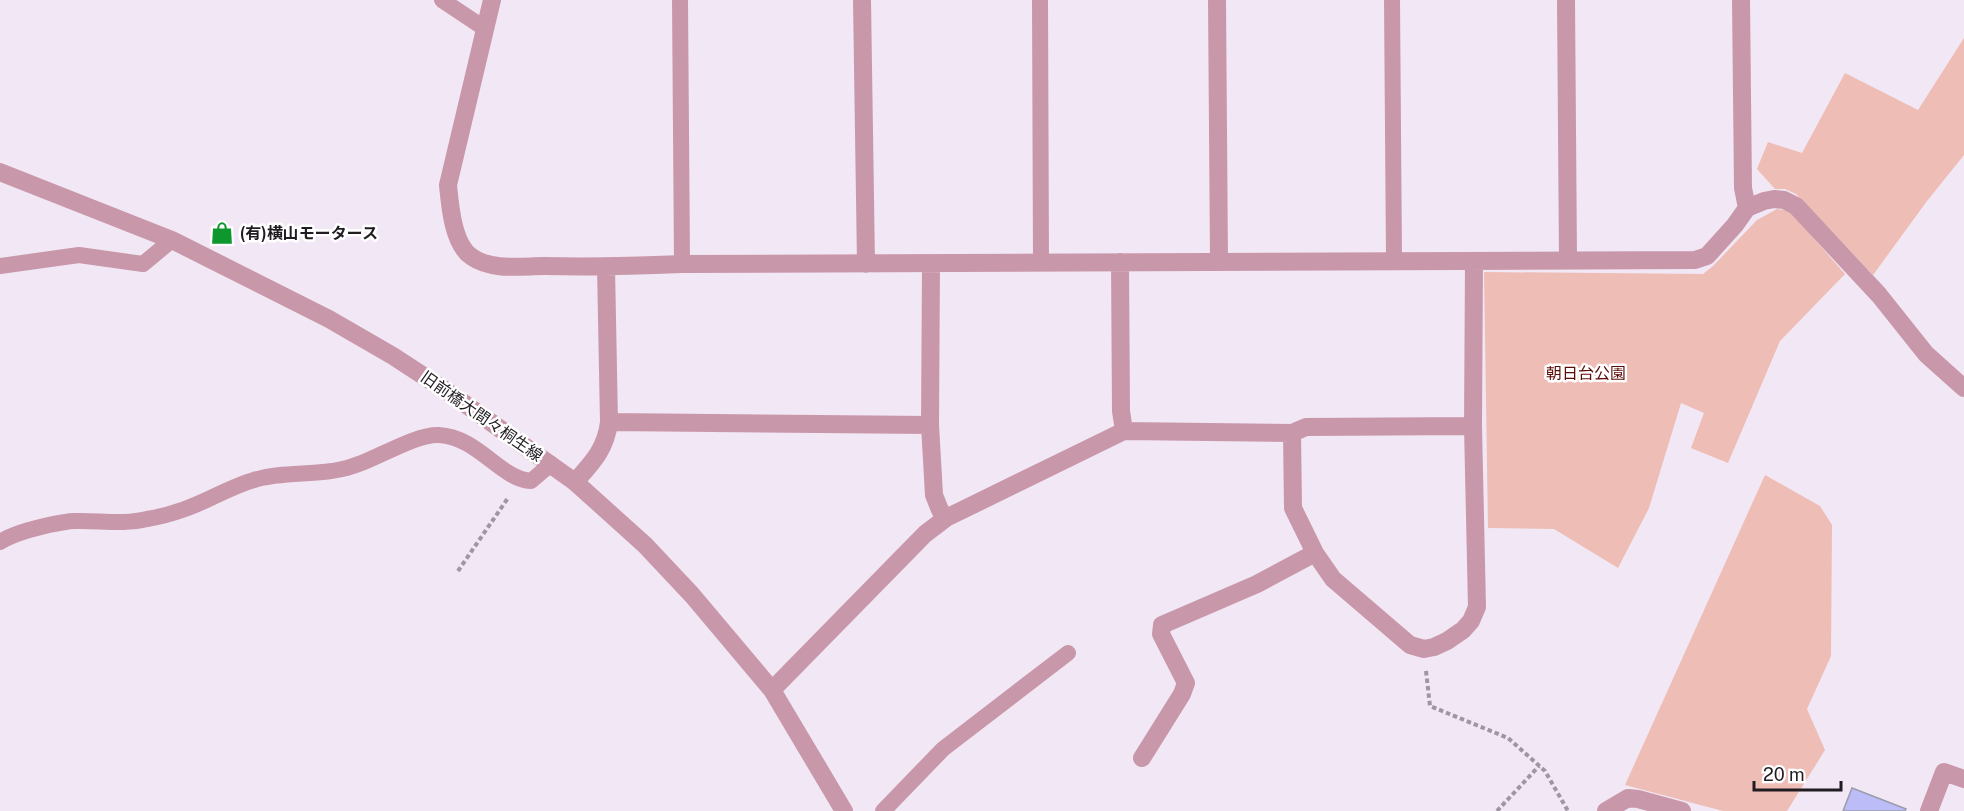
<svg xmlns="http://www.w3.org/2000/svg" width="1964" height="811" viewBox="0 0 1964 811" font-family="'Public Sans','Noto Sans JP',sans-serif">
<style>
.green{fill:#eebdb5}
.building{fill:#bcbcf8;stroke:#9c9cab;stroke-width:1.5}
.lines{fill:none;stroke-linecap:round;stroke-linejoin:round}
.path{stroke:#9f96a1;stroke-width:4;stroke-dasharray:4.5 3;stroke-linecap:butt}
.service{stroke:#c997aa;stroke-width:16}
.minor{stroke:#c997aa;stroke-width:18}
.tertiary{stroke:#c997aa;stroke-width:18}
.labels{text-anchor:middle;stroke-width:5;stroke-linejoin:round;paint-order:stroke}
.poi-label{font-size:16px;font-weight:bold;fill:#201c21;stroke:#fff;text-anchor:start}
.park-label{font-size:16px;fill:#5c0b07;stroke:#fff}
.street-label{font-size:16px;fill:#201c21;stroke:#fff}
</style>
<rect width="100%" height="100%" fill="#f2e7f5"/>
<!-- green -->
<path class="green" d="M1964,38V155L1927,201L1873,275L1796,194L1785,189H1775L1757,169L1768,142L1802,153L1845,73L1918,110Z
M1777,209L1790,211L1845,274L1780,341L1728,463L1691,448L1704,413L1681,403L1649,508L1618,568L1554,529L1488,528L1484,272L1703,274L1713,266L1757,220Z
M1765,475L1820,506L1832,525L1831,656L1807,709L1825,750L1787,811H1723L1625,785Z"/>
<!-- building -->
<path class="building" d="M1852,788L1906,809L1905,811H1843Z"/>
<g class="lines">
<!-- path -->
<path class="path" d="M458,571L508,498
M1426,671L1430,706L1508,738L1545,771L1568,811
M1497,811L1539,766"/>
<!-- service -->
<path class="service" d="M442,0L484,28
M680,0L682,264
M1040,0L1041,263
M1392,0L1394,261
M0,266L79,255L143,264L172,240
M0,542C9,536 19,533 29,530C44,526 59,522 74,521C98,520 123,525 147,519C159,517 171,514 182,510C207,502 229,487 254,480C286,470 321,477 353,466C377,459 415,434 439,435C478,437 500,479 531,481L551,464
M883,811L943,749L1068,653"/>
<!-- minor -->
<path class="minor" d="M492,0L448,185C450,206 453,245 472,257C492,271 522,266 544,266C590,267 636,266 682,264L1695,260L1707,256L1735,225L1747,208L1764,201L1774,199L1784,200L1796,206L1879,295L1926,354L1964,388
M862,0L866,264
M1217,0L1219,262
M1566,0L1568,260
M1741,0L1743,188L1747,208
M1120,262L1121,411L1124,431
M931,264L930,425L934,495L940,510L946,518
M609,422L930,425
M1292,433L1293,508L1315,553L1333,579L1410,645L1424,649L1434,647L1447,641L1463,630L1471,621L1477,607L1473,426L1474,262
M575,482C592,463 606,449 609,422L606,267
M772,690L925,534L946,518L1124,431L1292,433L1306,427L1473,426
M1142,758L1182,694L1186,683L1161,634L1162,625L1257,584L1315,553
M1606,811L1628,798L1638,799L1682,811
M1929,811L1944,772L1964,779"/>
<!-- tertiary -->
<path class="tertiary" d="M0,172L172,240L329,319L393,356L451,394L575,482L645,545L692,595L772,690L844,811"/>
</g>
<!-- icons -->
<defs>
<g id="shop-bare" transform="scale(1.8)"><path d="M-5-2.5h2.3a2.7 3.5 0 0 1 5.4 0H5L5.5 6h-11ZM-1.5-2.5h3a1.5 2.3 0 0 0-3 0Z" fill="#0e972d" stroke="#fff" stroke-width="2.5" paint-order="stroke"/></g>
</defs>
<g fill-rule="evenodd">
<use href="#shop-bare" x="222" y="233"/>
</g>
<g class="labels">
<!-- poi labels -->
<g class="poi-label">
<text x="240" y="239">(有)横山モータース</text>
</g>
<!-- park labels -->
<g class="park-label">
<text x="1586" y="379">朝日台公園</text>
</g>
<!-- street labels -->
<g class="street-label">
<text transform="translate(482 416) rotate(35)" y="6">旧前橋大間々桐生線</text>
</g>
</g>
<!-- scale -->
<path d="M1754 781v9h87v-9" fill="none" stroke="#201c21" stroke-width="3"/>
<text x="1763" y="781" font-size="18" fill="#201c21" stroke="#ffffff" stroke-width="4.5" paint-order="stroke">20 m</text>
</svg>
